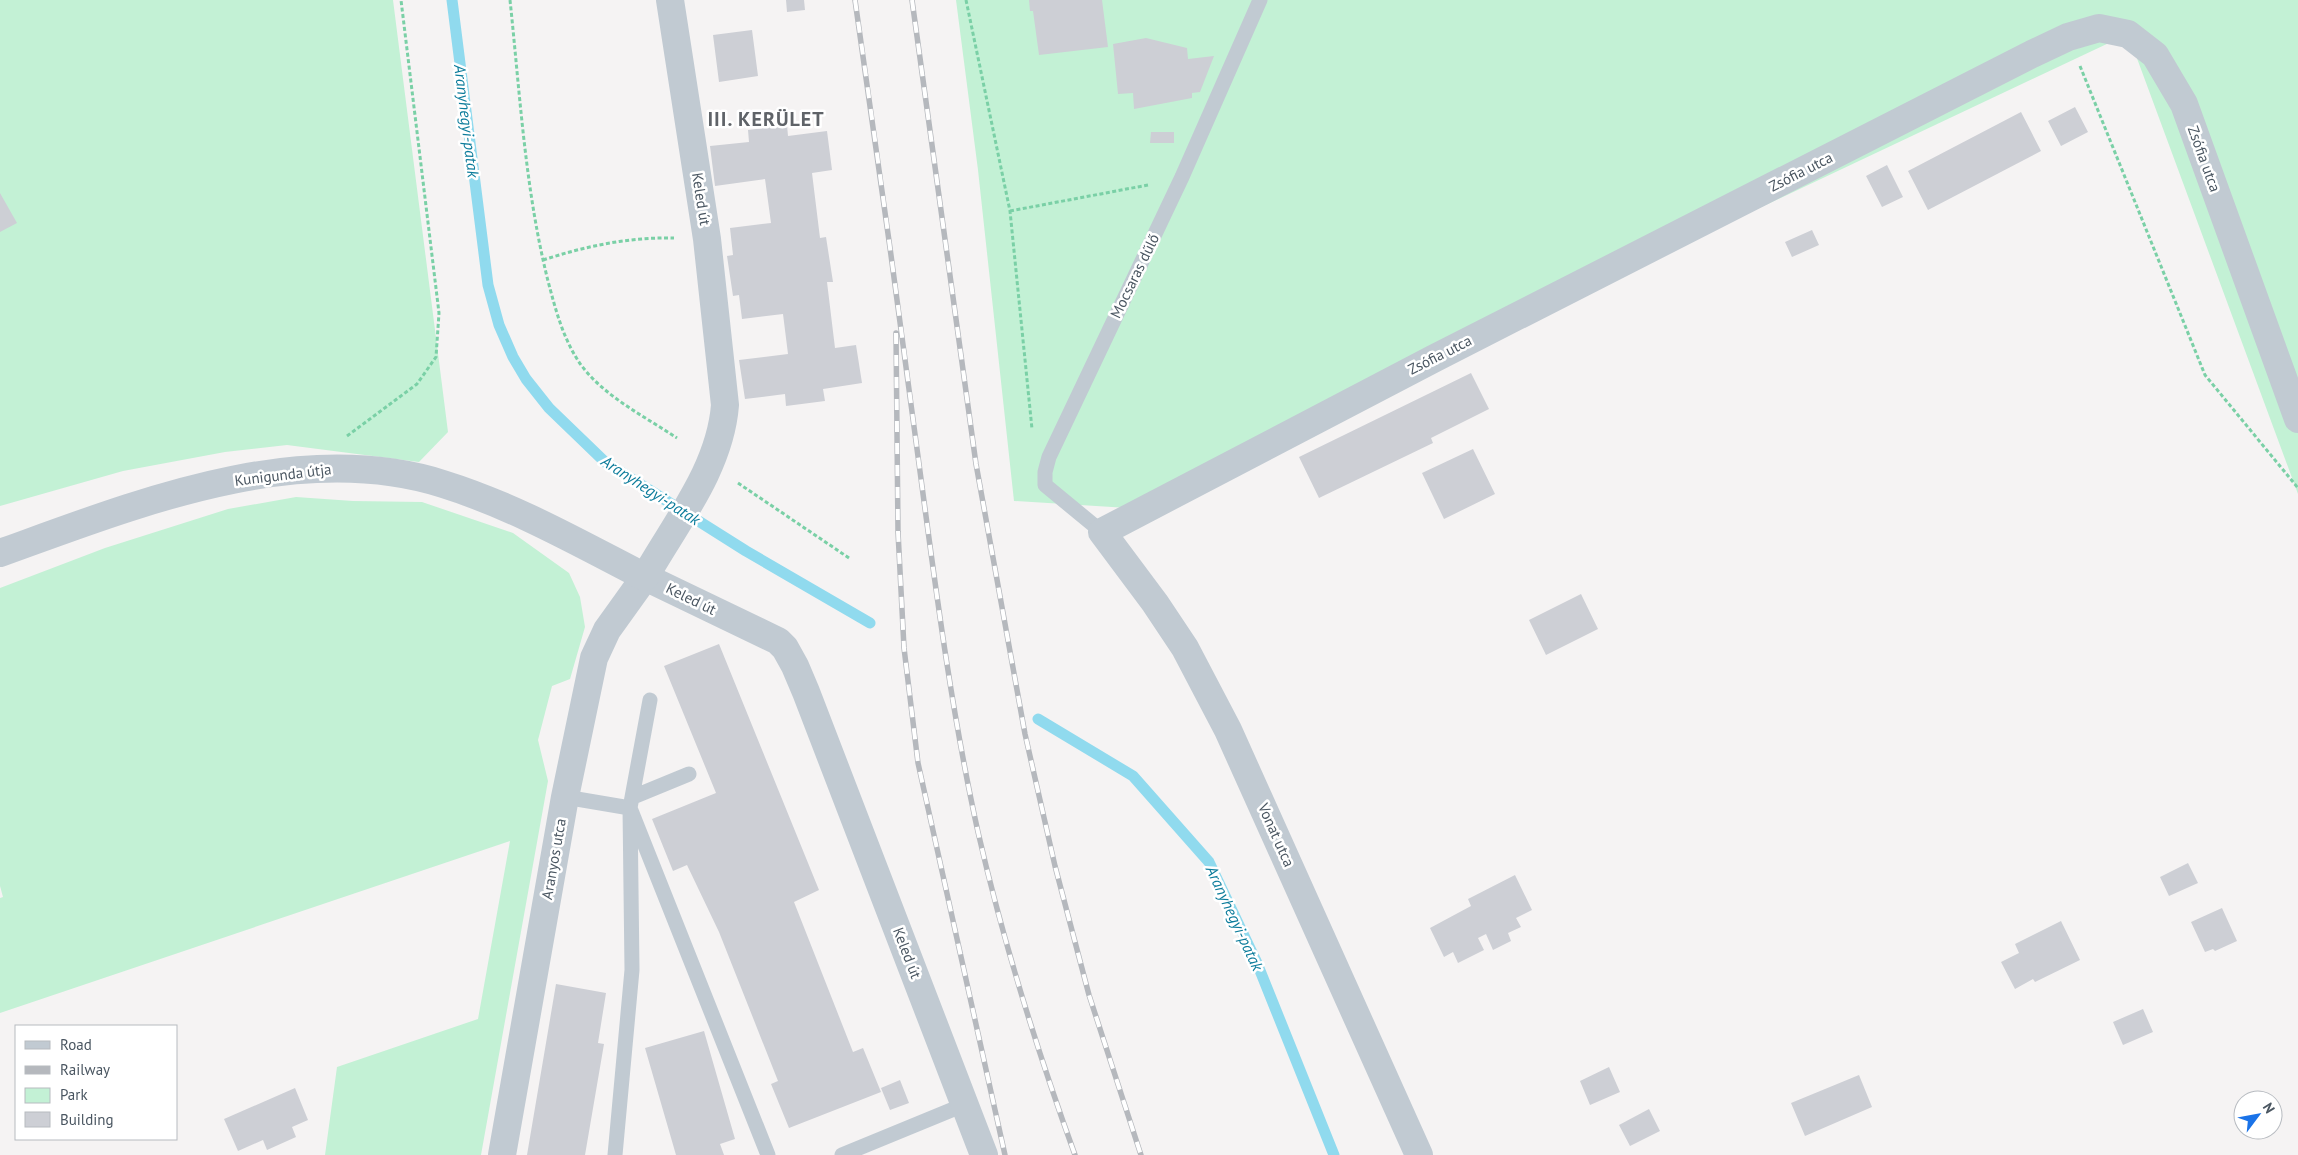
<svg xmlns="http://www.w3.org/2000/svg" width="2298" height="1155" viewBox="0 0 2298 1155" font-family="'PT Sans',sans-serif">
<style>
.green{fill:#c3f1d5}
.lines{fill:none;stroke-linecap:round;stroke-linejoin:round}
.stream{stroke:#90daee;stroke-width:11}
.building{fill:#cdcfd5}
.path{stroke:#7ad0a6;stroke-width:3;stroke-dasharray:4 2.5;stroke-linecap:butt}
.service{stroke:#c1cad2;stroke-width:15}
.minor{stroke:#c1cad2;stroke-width:28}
.tertiary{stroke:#c1cad2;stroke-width:28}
.rail-casing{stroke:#b5b8bd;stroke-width:5.5}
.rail{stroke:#fff;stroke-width:4;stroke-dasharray:11;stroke-linecap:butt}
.labels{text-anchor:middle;stroke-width:5;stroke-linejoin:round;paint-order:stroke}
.street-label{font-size:15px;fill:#4a5661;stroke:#fff}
.water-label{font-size:16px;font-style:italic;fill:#0c7c9b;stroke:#fff}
.district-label{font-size:20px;font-weight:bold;letter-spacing:1px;fill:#5f6368;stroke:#fff}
</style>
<rect width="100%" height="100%" fill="#f5f3f3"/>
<!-- green -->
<path class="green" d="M0,0H393L448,432L419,462L287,445L225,452L123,471L0,506Z
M956,0H2298V494L2128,34L1467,346L1144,509L1014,501L978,170Z
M296,497L353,501L422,502L513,533L569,573L580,597L585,627L570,679L552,686L538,740L548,781L481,1155H325L337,1067L478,1019L510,841L0,1013V898L3,897L0,886V588L105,548L228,509Z"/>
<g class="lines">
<!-- stream -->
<path class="stream" d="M452,0L488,285L499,325L513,357L526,379L549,408L605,462L746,551L870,623
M1038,719L1133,776L1209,862L1257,963L1334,1155"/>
</g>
<!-- building -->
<path class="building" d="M786,0H804L805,10L787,12Z
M1029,0H1102L1108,47L1039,55L1033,11H1030Z
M752,30L758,76L719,82L713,35Z
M1146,38L1187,48L1188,59L1214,56L1200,92L1192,93V98L1134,109L1133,93L1118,94L1113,44Z
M2075,107L2088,132L2061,146L2048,121Z
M2021,112L2041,151L1928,210L1908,171Z
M787,125L788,136L827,131L832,170L812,173L820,238L826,237L833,282H827L835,348L856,345L862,383L823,389L825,401L786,406L785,394L745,399L739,360L788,354L783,314L742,319L739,295L733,296L727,256L733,255L730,228L771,223L765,179L715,186L710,146L749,142L748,130Z
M1151,132H1174V143H1150Z
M1887,165L1903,197L1882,207L1866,176Z
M0,193L17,223L0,232Z
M1812,230L1819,245L1792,257L1785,242Z
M1471,373L1489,409L1431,438L1433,443L1319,498L1299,457Z
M1473,449L1495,494L1444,519L1422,473Z
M1581,594L1598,629L1546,655L1529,620Z
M719,644L819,890L794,902L853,1052L863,1048L881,1092L789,1128L771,1084L778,1081L719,932L687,865L673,871L652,819L716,793L664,666Z
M2188,863L2198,883L2169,896L2160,877Z
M1515,875L1532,910L1516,918L1521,927L1508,933L1511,941L1493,950L1486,934L1478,938L1484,950L1458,963L1453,952L1444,957L1430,928L1471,906L1468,899Z
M2222,908L2237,941L2215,951L2213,949L2205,952L2191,922Z
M2061,921L2080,960L2035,982L2033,979L2015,989L2001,962L2019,953L2015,944Z
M556,984L606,993L598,1043L604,1044L585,1155H527Z
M2143,1009L2153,1032L2123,1045L2113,1022Z
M704,1031L735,1139L720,1144L724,1155H676L645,1048Z
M1609,1067L1620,1092L1590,1105L1580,1081Z
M1859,1075L1872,1107L1805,1136L1791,1103Z
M900,1080L909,1103L890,1110L881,1088Z
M295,1088L308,1120L292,1127L296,1137L267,1150L263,1140L238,1151L224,1119Z
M1649,1109L1660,1131L1630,1146L1619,1125Z"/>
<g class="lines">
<!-- path -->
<path class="path" d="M510,0C520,94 525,189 548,281C556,311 563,339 581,365C605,397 644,416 677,438
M966,0L1010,211L1032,429
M2080,66L2205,375L2298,488
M1010,211L1148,185
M543,260C586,246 629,237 674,238
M347,436L417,384L436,357L439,313L401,0
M738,483L849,558"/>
<!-- service -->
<path class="service" d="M1102,532L1045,485V472L1049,457L1182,177L1260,0
M650,700L630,808L768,1155
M565,797L630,808L632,970L615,1155
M633,797L689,774
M842,1155L966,1104"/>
<!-- minor -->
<path class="minor" d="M502,1155L565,797L594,658L607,630L645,577L778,641L785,648L795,666L806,692L984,1155
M1419,1155L1228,730L1185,648L1155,603L1102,532L1435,358L2032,54L2068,37L2099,28L2128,34L2155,55L2184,104L2298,419"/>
<!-- tertiary -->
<path class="tertiary" d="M0,553C136,504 298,438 443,484C514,506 579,543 645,577C676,522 720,469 725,405L707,239L670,0"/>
<!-- rail casing -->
<g class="rail-casing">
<path id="rail" d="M855,0C876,145 896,289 915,434C933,567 949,701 978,832C1003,941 1037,1050 1075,1155
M912,0L976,464L1025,734L1055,866L1089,995L1141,1155
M896,333L898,532L904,648L918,763L1005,1155"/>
</g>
<!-- rail -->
<use href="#rail" class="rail"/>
</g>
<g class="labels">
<!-- street labels -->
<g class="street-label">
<text transform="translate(2204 159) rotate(70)" y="5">Zsófia utca</text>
<text transform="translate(1801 172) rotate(-27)" y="5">Zsófia utca</text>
<text transform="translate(701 199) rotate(81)" y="5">Keled út</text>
<text transform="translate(1135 276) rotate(-64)" y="5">Mocsaras dűlő</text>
<text transform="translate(1440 355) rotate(-27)" y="5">Zsófia utca</text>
<text transform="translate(283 475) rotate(-7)" y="5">Kunigunda útja</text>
<text transform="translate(691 599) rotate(26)" y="5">Keled út</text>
<text transform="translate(1276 835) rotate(66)" y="5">Vonat utca</text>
<text transform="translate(554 859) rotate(-80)" y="5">Aranyos utca</text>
<text transform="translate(907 953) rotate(69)" y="5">Keled út</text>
</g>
<!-- water labels -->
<g class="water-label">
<text transform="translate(467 121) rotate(83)" y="6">Aranyhegyi-patak</text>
<text transform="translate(651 490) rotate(33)" y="6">Aranyhegyi-patak</text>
<text transform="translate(1235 918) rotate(65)" y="6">Aranyhegyi-patak</text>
</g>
<!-- district labels -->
<g class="district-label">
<text x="766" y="126">III. KERÜLET</text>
</g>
</g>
<!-- legend -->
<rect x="15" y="1025" width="162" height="115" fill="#ffffff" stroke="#b7bbc0"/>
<rect x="25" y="1041" width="25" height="8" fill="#c1cad2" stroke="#b7bbc0"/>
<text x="60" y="1050" font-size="15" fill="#4a5661">Road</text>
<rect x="25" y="1066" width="25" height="8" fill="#b5b8bd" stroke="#b7bbc0"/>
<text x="60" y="1075" font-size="15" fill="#4a5661">Railway</text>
<rect x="25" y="1088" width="25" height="15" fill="#c3f1d5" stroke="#b7bbc0"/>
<text x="60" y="1100" font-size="15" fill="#4a5661">Park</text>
<rect x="25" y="1112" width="25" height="15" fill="#cdcfd5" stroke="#b7bbc0"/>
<text x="60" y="1125" font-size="15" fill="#4a5661">Building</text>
<!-- north arrow -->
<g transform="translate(2258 1115) rotate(58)"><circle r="24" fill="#ffffff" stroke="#b7bbc0"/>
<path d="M0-4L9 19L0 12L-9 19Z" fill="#1a73e8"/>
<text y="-8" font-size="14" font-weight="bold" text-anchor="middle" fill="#4a5661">N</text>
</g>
</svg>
